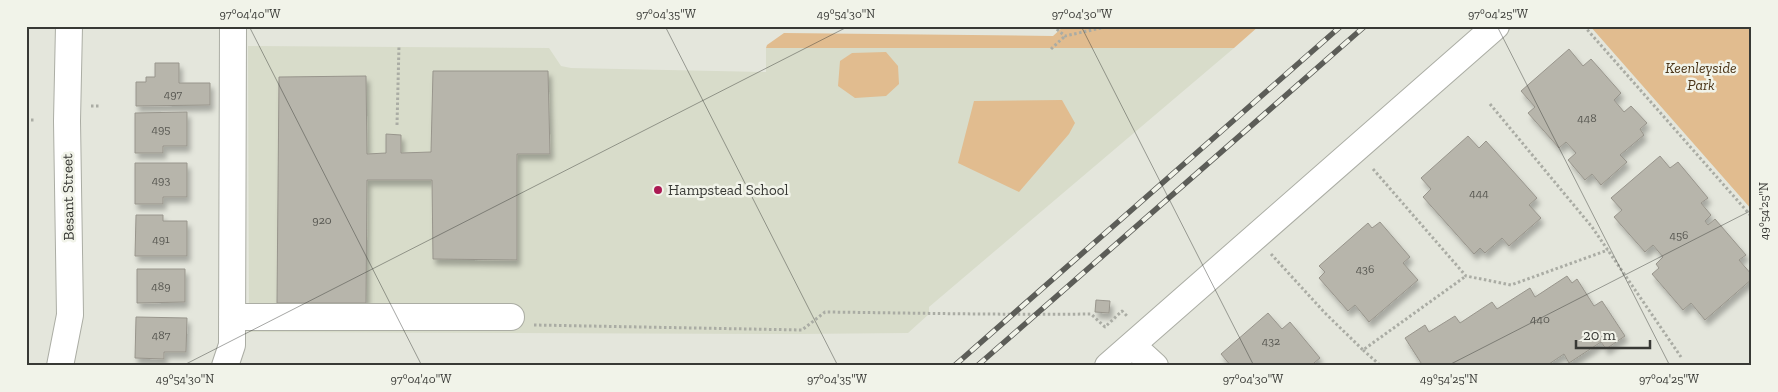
<svg xmlns="http://www.w3.org/2000/svg" width="1778" height="392" viewBox="0 0 1778 392" font-family="'Zilla Slab',serif">
<style>
.built{fill:#d8dcca}
.green{fill:#e1bc8f}
.building{fill:#b7b5ab;stroke:#98958c;filter:url(#shadow)}
.lines{fill:none;stroke-linecap:round;stroke-linejoin:round}
.minor-casing{stroke:#abada4;stroke-width:28}
.path{stroke:#aaaca4;stroke-width:3;stroke-dasharray:2.5 2.5;stroke-linecap:butt}
.minor{stroke:#fff;stroke-width:26}
.rail-casing{stroke:#5c5d58;stroke-width:5.5}
.rail{stroke:#f1f3e9;stroke-width:4;stroke-dasharray:11;stroke-linecap:butt}
.ticks{fill:none;stroke:#383935;stroke-width:1;stroke-opacity:0.45}
.poi-dot{fill:#ab1a53;stroke:#f1f3e9;stroke-width:2}
.labels{text-anchor:middle;stroke-width:5;stroke-linejoin:round;paint-order:stroke}
.number-label{font-size:12px;fill:#585852}
.park-label{font-size:15px;font-style:italic;fill:#4b3518;stroke:#f1f3e9}
.poi-label{font-size:15px;fill:#383935;stroke:#f1f3e9;text-anchor:start}
.street-label{font-size:15px;fill:#383935;stroke:#f1f3e9}
.neatline{fill:none;stroke:#383935;stroke-width:2}
.ticks-label{font-size:12px;text-anchor:middle;fill:#383935}
</style>
<defs>
<filter id="shadow"><feDropShadow dx="3" dy="5.5" stdDeviation="2.5" flood-color="#0004"/></filter>
</defs>
<rect width="100%" height="100%" fill="#e4e6dc"/>
<!-- built -->
<path class="built" d="M248,46L549,48L561,66L571,68L766,72V48H1234L929,307V314L908,333L796,334L249,332Z"/>
<!-- green -->
<path class="green" d="M1064,26H1259L1234,48H766L767,45L784,33L1053,36Z
M1590,26H1752V210Z
M886,52L898,66L899,84L886,96L855,98L838,86L840,61L852,53Z
M1062,100L1075,123L1069,134L1019,192L958,163L974,101Z"/>
<!-- building -->
<path class="building" d="M1569,49L1583,66L1591,59L1621,93L1614,100L1624,112L1631,106L1647,123L1640,129L1644,135L1620,155L1627,162L1601,185L1592,174L1585,180L1568,160L1576,153L1566,142L1559,148L1528,113L1535,107L1521,91Z
M155,63H179V83H210V105L136,106V82H146V77H155Z
M433,71H548L550,154H517V260L433,259L432,180H367L366,303H277L279,77L366,76L367,154L386,153V134L401,135V153L431,152Z
M187,112V146H163V153H135V113Z
M1468,136L1479,148L1486,141L1537,198L1529,205L1541,218L1509,246L1502,238L1485,253L1480,248L1474,254L1423,197L1431,189L1421,178Z
M1660,156L1670,168L1678,162L1708,198L1701,203L1711,215L1705,221L1708,225L1715,219L1746,255L1739,260L1752,275V279L1705,320L1691,303L1683,310L1652,274L1659,268L1656,264L1663,257L1653,245L1645,252L1614,217L1622,210L1611,198Z
M135,163H187V197H163V204H135Z
M136,215H163V221H187V256H135Z
M1380,222L1410,257L1403,263L1418,280L1369,322L1355,305L1348,311L1319,278L1325,272L1319,266L1368,223L1372,228Z
M137,269H185V302L137,303Z
M1567,276L1572,283L1577,279L1594,306L1602,301L1625,336L1606,349L1601,342L1569,363L1564,354L1546,366H1423L1405,338L1425,325L1429,332L1455,316L1460,323L1492,302L1497,309L1530,288L1535,297Z
M1096,300L1110,301L1109,313L1095,312Z
M1268,313L1282,329L1290,322L1320,358L1314,363L1317,366H1231L1221,354Z
M136,317L187,318L186,352H164V359L135,358Z"/>
<g class="lines">
<!-- minor casing -->
<g class="minor-casing">
<path id="minor" d="M232,317H511
M1132,345L1155,366
M60,366L70,315L67,121L69,26
M225,366L232,345L233,26
M1108,366L1496,26"/>
</g>
<!-- path -->
<path class="path" d="M1053,26L1065,36L1110,26
M1584,26L1752,217
M1051,49L1065,36
M1490,104L1592,227L1681,357
M91,106H99
M26,120H36
M397,125L399,45
M1373,169L1466,276L1511,285L1608,250
M1271,254L1325,313L1363,350L1466,276
M534,325L802,330L825,312C914,313 1003,315 1091,314L1105,327L1122,311L1128,317
M1363,350L1381,366"/>
<!-- minor -->
<use href="#minor" class="minor"/>
<!-- rail casing -->
<g class="rail-casing">
<path id="rail" d="M954,366L1341,26
M977,366L1365,26"/>
</g>
<!-- rail -->
<use href="#rail" class="rail"/>
</g>
<!-- ticks -->
<path class="ticks" d="M249,26L422,366M665,26L838,366M1081,26L1254,366M1497,26L1670,366M182,366L849,26M1447,366L1752,210"/>
<!-- markers -->
<circle class="poi-dot" cx="658" cy="190" r="5"/>
<g class="labels">
<!-- number labels -->
<g class="number-label">
<text x="173" y="98">497</text>
<text x="1587" y="122">448</text>
<text x="161" y="133">495</text>
<text x="161" y="184">493</text>
<text x="1479" y="197">444</text>
<text x="322" y="224">920</text>
<text x="1679" y="239">456</text>
<text x="161" y="243">491</text>
<text x="1365" y="273">436</text>
<text x="161" y="290">489</text>
<text x="1540" y="323">440</text>
<text x="161" y="339">487</text>
<text x="1271" y="345">432</text>
</g>
<!-- park labels -->
<g class="park-label">
<text x="1701" y="73">Keenleyside<tspan x="1701" dy="17">Park</tspan></text>
</g>
<!-- poi labels -->
<g class="poi-label">
<text x="668" y="195">Hampstead School</text>
</g>
<!-- street labels -->
<g class="street-label">
<text transform="translate(68 197) rotate(-91)" y="5">Besant Street</text>
</g>
</g>
<!-- border -->
<rect width="1778" height="392" fill="none" stroke="#f1f3e9" stroke-width="55"/>
<!-- scale -->
<path d="M1576 340v8h74v-8" fill="none" stroke="#383935" stroke-width="2.5"/>
<text x="1583" y="340" font-size="15" fill="#383935" stroke="#f1f3e9" stroke-width="4" paint-order="stroke">20 m</text>
<rect x="28" y="28" width="1722" height="336" class="neatline"/>
<g class="ticks-label">
<text x="250" y="18">97°04'40"W</text>
<text x="666" y="18">97°04'35"W</text>
<text x="846" y="18">49°54'30"N</text>
<text x="1082" y="18">97°04'30"W</text>
<text x="1498" y="18">97°04'25"W</text>
<text transform="translate(1764 211) rotate(-90)" y="4">49°54'25"N</text>
<text x="185" y="383">49°54'30"N</text>
<text x="421" y="383">97°04'40"W</text>
<text x="837" y="383">97°04'35"W</text>
<text x="1253" y="383">97°04'30"W</text>
<text x="1449" y="383">49°54'25"N</text>
<text x="1669" y="383">97°04'25"W</text>
</g>
</svg>
